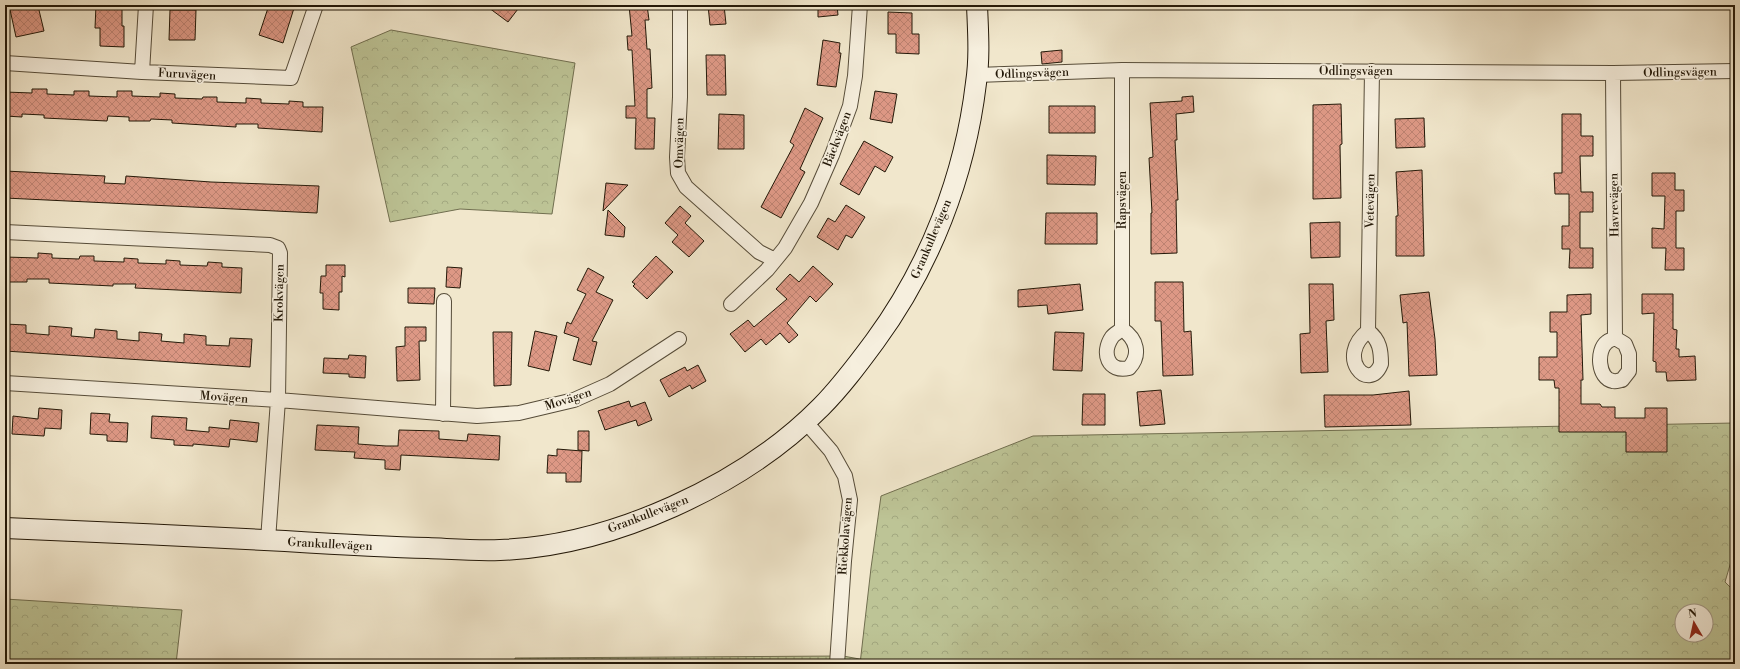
<svg xmlns="http://www.w3.org/2000/svg" width="1740" height="669" viewBox="0 0 1740 669" font-family="'Libre Bodoni',serif">
<style>
.forest{fill:url(#forest-crowns);stroke:#706e4f;fill-rule:evenodd}
.park{fill:url(#park-dots);stroke:#706e4f}
.building{fill:url(#building-cross-hatch);stroke:#231808}
.lines{fill:none;stroke-linecap:round;stroke-linejoin:round}
.street-casing{stroke:#564c39;stroke-width:16}
.secondary-casing{stroke:#231808;stroke-width:22}
.street{stroke:#f6efde;stroke-width:14}
.secondary{stroke:#f6efde;stroke-width:20}
.labels{text-anchor:middle;stroke-width:3.5;stroke-linejoin:round;paint-order:stroke}
.street-label{font-size:12px;fill:#231808;stroke:#f6efde}
</style>
<defs>
<pattern id="forest-crowns" width="20" height="18" patternUnits="userSpaceOnUse"><rect width="20" height="18" fill="#bdc496"/><path d="M2 6a3 3 0 1 1 6 0M12 15a3 3 0 1 1 6 0" fill="none" stroke="#a2a880"/></pattern>
<pattern id="park-dots" width="8" height="8" patternUnits="userSpaceOnUse"><rect width="8" height="8" fill="#bdc496"/><path d="M2 2h.1M6 6h.1" fill="none" stroke="#a2a880" stroke-width="1.8" stroke-linecap="round"/></pattern>
<pattern id="building-cross-hatch" width="8" height="8" patternUnits="userSpaceOnUse"><rect width="8" height="8" fill="#dd9885"/><path d="M0 0l8 8M0 8l8-8" fill="none" stroke="#bd8271"/></pattern>
</defs>
<rect width="100%" height="100%" fill="#f1e7cc"/>
<filter id="stains"><feTurbulence type="fractalNoise" baseFrequency=".005" numOctaves="4"/><feColorMatrix values="0 0 0 0 .2 0 0 0 0 .09 0 0 0 0 .02 0 0 0 .5 -.17"/></filter>
<radialGradient id="worn" r=".72"><stop offset=".6" stop-color="#630" stop-opacity="0"/><stop offset="1" stop-color="#630" stop-opacity=".3"/></radialGradient>
<!-- forest -->
<path class="forest" d="M391,30L575,63L552,214L460,209L390,222L351,47Z
M1735,423V548L1725,582L1735,592V664H860L871,568L881,496L1033,436ZM1682,611H1706V635H1682Z
M5,599L182,610L176,664H5Z"/>
<!-- park -->
<path class="park" d="M843,656L887,664H515V658Z"/>
<!-- building -->
<path class="building" d="M9,5H29L30,8L38,6L44,31L16,37Z
M96,5H122V26H124V47L100,46V28H95Z
M269,5H295L283,43L259,35Z
M485,5H521L508,22Z
M629,5H647L649,20H645L647,49H650L652,88L647,89V118H655L654,149H635L636,118H626V106H635L632,50H628L627,36H632Z
M708,5H724L726,24L710,25Z
M818,5H837L838,15L818,17Z
M170,10H196L195,40H169Z
M888,12L912,13V34H919V54L896,53V34H888Z
M823,40L840,43L839,53H841L836,87L817,85Z
M1062,50V62L1042,64L1041,52Z
M706,55H725L726,95H707Z
M32,89H47V94L74,95V91H89V96L117,97V91H132V96L160,97V93L175,94V98L202,99L203,97H217V102L246,103V98L261,99V103L289,104V101L303,102V107H323L322,132L258,128V124H236V127L172,123V120L151,119L150,121H129V117L108,116L107,121L44,118V115L22,114V117L5,116V92L32,93Z
M875,91L897,94L892,123L870,119Z
M1193,96L1194,112L1176,114L1177,140H1175L1178,200H1176L1177,253L1151,254V213H1152L1149,158L1153,157L1150,103L1182,101V97Z
M1341,104L1342,144L1340,145L1341,198L1313,199V105Z
M1049,106H1095V133H1049Z
M805,108L823,118L800,169L805,172L781,218L761,207L794,145L790,142Z
M719,114L744,115V149H718Z
M1562,114H1581V136H1593V156H1580L1581,192H1593V212H1580V248H1593V268H1569L1570,249H1562V226H1569V194H1555L1554,173H1562Z
M1424,118L1425,147L1396,148L1395,119Z
M864,141L893,157L885,172L875,166L859,195L840,184Z
M1047,155L1096,156L1095,185L1047,184Z
M1422,170L1424,256H1396V216H1398L1396,172Z
M5,171L105,176L104,183L125,184L126,176L211,182L319,186L317,213L5,198Z
M1652,173H1675V190H1684V211H1676V248H1684V270H1665L1666,248H1652V228L1664,229L1665,196H1652Z
M606,183L628,185L603,211Z
M846,205L865,217L852,238L846,235L838,250L817,237L828,218L835,222Z
M680,206L691,216L685,223L704,241L689,257L672,242L678,235L665,223Z
M608,210L625,227L624,237L605,235Z
M1046,213H1097V244H1045Z
M1340,222V257L1311,258L1310,223Z
M38,253L52,254V258L79,259L80,256H94V261L124,262V258L138,259V263L166,264V260L180,261V265L207,266L208,262L222,263V267L242,268L241,293L135,288L136,284H113V286L49,283V279H27V282H5V257L38,258Z
M656,256L673,272L647,299L633,286L635,284L632,282Z
M326,265H345V277L342,276V292H339V310L323,309V293H320L321,276H326Z
M813,266L833,284L816,302L810,296L787,323L798,335L789,343L780,333L766,345L761,339L745,352L730,334L748,320L754,327L787,299L776,289L790,274L799,282Z
M447,267L462,268L460,288L446,287Z
M588,268L604,277L596,292L613,300L592,341L597,342L591,365L573,360L579,338L564,333L567,322L571,324L586,294L577,290Z
M1155,282H1183L1184,332L1191,331L1193,375L1163,376L1161,321H1155Z
M1080,284L1083,310L1048,314L1047,305L1018,307V290Z
M1309,284H1333L1334,320L1326,321L1328,372L1301,373L1300,334L1310,333Z
M408,288H435L434,304L408,303Z
M1429,292L1435,339L1437,375L1409,376L1407,322L1403,323L1400,295Z
M1591,294V314L1581,315L1583,380H1581V404H1600L1602,407H1615V418H1645V408H1667V452H1626V432H1559V388H1555L1554,380H1539V357H1557V332H1550V312H1567V295Z
M1642,294H1673V329L1677,330L1676,349H1679V357L1695,356L1696,380L1667,381L1666,372H1656V362L1653,361L1654,313L1642,314Z
M5,324L26,325V333L49,335V326L72,328L71,336L94,338L95,329L117,331V339L139,341V332L162,334L161,341L184,343V334L206,336V345L229,346L230,338L252,339L250,367L5,351Z
M405,327H426V341H419L420,380L397,381L396,347L405,346Z
M535,331L557,336L549,371L528,366Z
M493,332H512L511,385L494,386Z
M1055,332L1084,333L1082,371L1053,370Z
M349,355L366,356L365,378L349,377V374L323,373L324,358L348,359Z
M698,365L706,381L692,389L690,385L669,397L660,380L685,367L687,371Z
M1161,390L1165,424L1140,426L1137,392Z
M1409,391L1411,425L1325,427L1324,395H1373Z
M1083,394H1105V425H1082Z
M629,401L631,407L645,402L652,420L638,426L636,420L605,430L598,411Z
M39,408L62,410L61,429L45,428L44,436L12,434L13,416L38,419Z
M91,413L110,414L109,422L128,423L127,442L107,441V435L90,434Z
M152,416L187,418L186,430L209,432V427L229,429L230,420L259,423L257,442L230,439L229,447L193,444V446L174,445V440L151,438Z
M317,425L359,427L358,444L386,446H398L399,430L439,431V439L467,441L468,434L500,436L499,460L401,455L400,470L385,469V460L354,458L355,452L315,450Z
M578,431H589V451L578,450Z
M557,449L582,451L581,482H566V473H547L548,455L557,456Z"/>
<g class="lines">
<!-- street casing -->
<g class="street-casing">
<path id="street" d="M680,5V97L677,157L678,173L686,187L759,252L775,260
M5,63L142,72L291,78L316,5
M142,72L146,5
M1613,73L1615,338L1625,344L1629,354V371L1622,380C1620,380 1616,382 1613,381C1598,379 1596,350 1607,342C1609,340 1613,339 1615,338
M977,75L1122,70L1613,73L1735,71
M5,232L270,245L278,248L280,253L278,400L268,540
M731,304L767,270L785,248L811,203L832,155L850,106L855,76L860,5
M1122,329C1119,332 1114,334 1112,337C1101,353 1108,373 1129,368C1141,355 1137,339 1122,329V70
M1368,331C1380,340 1381,351 1381,364C1369,394 1335,357 1368,331L1372,71
M5,383L278,400L477,416L519,413L574,400L610,384L679,339
M443,414L444,301
M805,421L831,451L845,476L850,500L844,561L837,664"/>
</g>
<!-- secondary casing -->
<g class="secondary-casing">
<path id="secondary" d="M5,528C98,532 192,536 285,541C333,544 381,547 428,548C452,549 476,551 500,550C611,546 743,486 821,407C841,387 858,364 875,341C930,266 965,176 976,83C980,57 978,31 977,5"/>
</g>
<!-- street -->
<use href="#street" class="street"/>
<!-- secondary -->
<use href="#secondary" class="secondary"/>
</g>
<g class="labels">
<!-- street labels -->
<g class="street-label">
<text x="1356" y="75">Odlingsvägen</text>
<text transform="translate(1680 72) rotate(-1)" y="4">Odlingsvägen</text>
<text transform="translate(1032 73) rotate(-2)" y="4">Odlingsvägen</text>
<text transform="translate(187 74) rotate(3)" y="4">Furuvägen</text>
<text transform="translate(837 139) rotate(-69)" y="4">Bäckvägen</text>
<text transform="translate(679 143) rotate(-89)" y="4">Omvägen</text>
<text transform="translate(1122 200) rotate(-90)" y="4">Rapsvägen</text>
<text transform="translate(1370 201) rotate(-89)" y="4">Vetevägen</text>
<text transform="translate(1614 205) rotate(-91)" y="4">Havrevägen</text>
<text transform="translate(931 239) rotate(-67)" y="4">Grankullevägen</text>
<text transform="translate(279 293) rotate(-89)" y="4">Krokvägen</text>
<text transform="translate(224 397) rotate(4)" y="4">Movägen</text>
<text transform="translate(568 399) rotate(-18)" y="4">Movägen</text>
<text transform="translate(648 514) rotate(-21)" y="4">Grankullevägen</text>
<text transform="translate(845 536) rotate(-86)" y="4">Riekkolavägen</text>
<text transform="translate(330 544) rotate(3)" y="4">Grankullevägen</text>
</g>
</g>
<!-- margin -->
<rect width="1740" height="669" fill="none" stroke="#f1e7cc" stroke-width="20"/>
<rect x="6" y="6" width="1728" height="657" fill="none" stroke="#231808" stroke-width="2"/>
<rect x="10" y="10" width="1720" height="649" fill="none" stroke="#231808"/>
<!-- north arrow -->
<g transform="translate(1694 623) rotate(351)"><circle r="19" fill="#f6efde" stroke="#a29988"/>
<path d="M0-3L7 15L0 10L-7 15Z" fill="#8f2418"/>
<text y="-6" font-size="11" font-weight="bold" text-anchor="middle" fill="#231808">N</text>
</g>
<rect width="100%" height="100%" filter="url(#stains)"/>
<rect width="100%" height="100%" fill="url(#worn)"/>
</svg>
